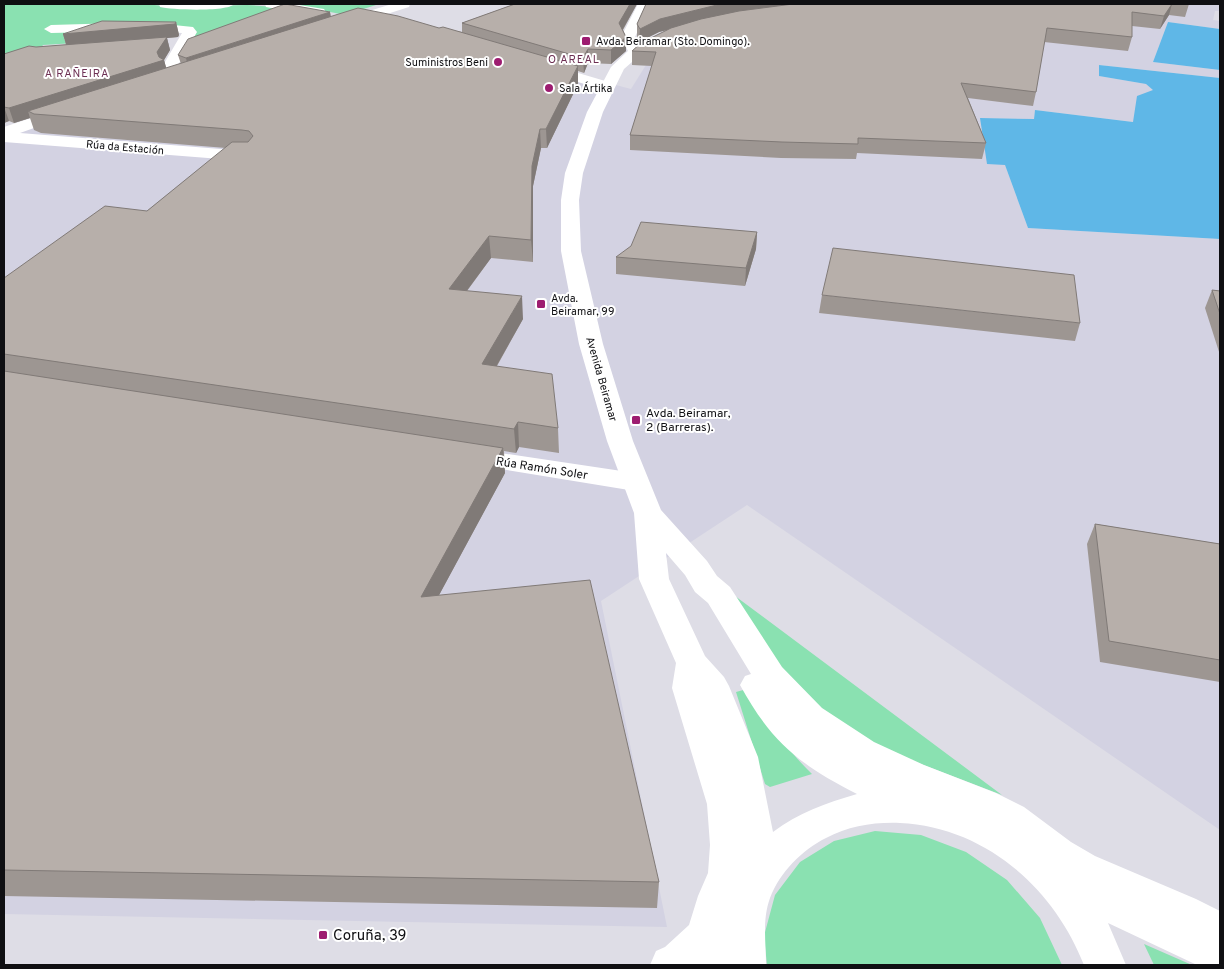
<svg xmlns="http://www.w3.org/2000/svg" width="1224" height="969" viewBox="0 0 1224 969" font-family="Overpass,sans-serif">
<style>
.built{fill:#d3d2e2}
.green{fill:#8ae1b1}
.water{fill:#5fb7e7}
.lines{fill:none;stroke-linecap:round;stroke-linejoin:round}
.minor{fill:#fff;fill-rule:evenodd}
.major{fill:#fff;fill-rule:evenodd}
.wall{fill:#9d9692}
.shaded-wall{fill:#807a77}
.building{fill:#b7afaa;stroke:#807a77}
.poi-dot{fill:#9d1c70;stroke:#fff;stroke-width:2}
.labels{text-anchor:middle;stroke-width:4;stroke-linejoin:round;paint-order:stroke}
.far-poi-label{font-size:11px;fill:#0f0f12;stroke:#fff;text-anchor:start}
.far-neighbourhood-label{font-size:11px;letter-spacing:1px;fill:#6d2f53;stroke:#fff}
.far-street-label{font-size:11px;fill:#0f0f12;stroke:#fff}
.poi-label{font-size:12px;fill:#0f0f12;stroke:#fff;text-anchor:start}
.street-label{font-size:12px;fill:#0f0f12;stroke:#fff}
.near-poi-label{font-size:15px;fill:#0f0f12;stroke:#fff;text-anchor:start}
</style>
<rect width="100%" height="100%" fill="#dedde6"/>
<!-- built -->
<path class="built" d="M909,4H1220V11H1215L1213,20L1220,21V29L1168,22L1153,62L1220,70V78L1099,65V76L1146,84L1154,90L1133,122L1035,110L1034,119L980,118L1005,165L1028,228L1220,239V830L747,505L601,601L667,927L4,914V136L147,91L593,79L631,89L646,65Z"/>
<!-- green -->
<path class="green" d="M4,4H145L173,7L247,5L276,7L204,43L183,32L65,38L64,40L76,39L75,43L43,45L38,53L4,68Z
M291,4H379L345,15Z
M735,596L1002,795L900,756L837,726L787,679Z
M747,689C767,719 785,748 812,774L770,787L765,784L736,692Z
M875,831L921,835L966,852L1007,880L1040,918L1062,965H767L764,936L775,895L800,862L834,841Z
M1144,944L1192,965H1154Z"/>
<!-- water -->
<path class="water" d="M1168,22L1220,29V70L1153,62Z
M1099,65L1220,78V239L1028,228L1005,165L987,164L980,118L1034,119L1035,110L1133,122L1137,96L1153,90L1146,84L1099,76Z"/>
<g class="lines">
<!-- minor -->
<path class="minor" d="M159,4H234C228,12 172,10 160,7Z
M265,4H293L324,9L326,12L319,16L271,8L266,7Z
M392,4H410L409,7L346,27H336L334,24L336,21Z
M638,4H650L635,37L642,52L640,55H630L621,37Z
M120,23H154L193,27L197,32L178,65L191,70L193,73L191,76C182,78 168,74 162,67L182,33L137,31L51,33L44,29L51,25Z
M541,62L612,83L615,86L612,89L607,91L536,69L534,66L536,63Z
M67,106L73,108L75,111L73,114L20,133L246,151L252,152L255,156L252,160L246,161L4,142V127Z
M467,448L635,473L645,476L649,482L645,488L635,491L458,462L454,456L458,450Z"/>
<!-- major -->
<path class="major" d="M665,33L672,37L670,40L640,55L624,69L603,112L583,173L579,200L581,251L603,344L633,441L661,510L707,561L717,576L730,587L782,667L822,708L874,742L924,765L996,793L1024,807L1071,842L1095,856L1196,899L1220,911V965H1197L1108,923L1126,965H1084C1054,888 985,827 900,823C874,822 849,826 826,838C802,850 780,872 770,898C762,920 766,942 766,965H650L656,951L665,947L689,925L698,896L708,873L710,845L707,804L672,688L676,663L639,579L634,513L607,441L579,344L561,251V200L565,173L587,112L611,67L630,49ZM666,553L685,575L695,592L708,603L751,674L745,676L740,685C771,742 800,765 857,794C826,803 798,813 773,832L758,757L729,686L724,677L705,656L669,579Z"/>
</g>
<!-- wall -->
<path class="wall" d="M515,4H637L623,30L626,37V51L611,64L588,63L584,73L578,71V84L547,148H541L533,186V262L491,258L467,291L523,319L497,366L558,428L559,453L519,447L516,453L504,451L505,473L439,595L659,882L657,908L4,896V278L147,211L226,148L41,133L34,130L30,118L14,123L9,121L4,123V54L36,47L66,45L63,34L176,22L179,35L178,37L167,38L170,50L164,60L166,68L181,64L178,55L330,12L331,17L439,28L462,32V23Z
M646,4H1189L1185,17L1169,15L1160,29L1132,26V37L1128,51L1044,42L1036,92L1033,106L968,98L986,143L982,159L857,153L856,159L781,158L630,150V135L652,66L632,65V51L667,30L659,32L639,42L637,37V24Z
M757,232L756,249L745,286L616,274V257Z
M1212,290L1220,291V355L1205,308Z
M822,295L1080,323L1075,341L819,313Z
M1095,524L1220,544V682L1100,662L1087,544Z"/>
<!-- shaded-wall -->
<path class="shaded-wall" d="M630,4H637L619,36V23Z
M721,4H802L738,12L659,32L639,42L640,29L660,19Z
M1172,4L1169,15L1160,29L1164,16Z
M330,12L331,21L188,67L186,58Z
M176,22L179,35L178,37L167,38L170,50L164,60L168,74L28,111L30,118L14,123L9,108L67,47L63,34Z
M626,37V51L611,64V50Z
M588,49V63L584,73L583,58Z
M578,66V84L547,148L546,129Z
M4,107L9,121L4,123Z
M540,129L541,148L533,186V262L531,240L532,166Z
M757,232L756,249L745,286L746,268Z
M489,236L491,258L451,312L449,289Z
M522,296L523,319L484,388L482,364Z
M518,422L519,447L516,453L514,429Z
M503,448L505,473L424,623L421,597Z"/>
<!-- building -->
<path class="building" d="M285,4L330,12L186,58L178,55L188,39Z
M515,4H630L619,23L626,37L611,50L588,49L583,58L462,23Z
M646,4H721L660,19L640,29L637,24Z
M793,4H1172L1164,16L1132,12V37L1047,28L1036,92L961,83L986,143L858,138V144L782,142L630,135L656,52L632,51L641,43L671,28L701,19L739,11Z
M358,8L398,16L439,28L443,27L578,66L546,129H540L532,166L531,240L489,236L449,289L522,296L482,364L552,374L558,428L518,422L514,429L4,354V278L105,206L147,211L232,142H248L253,136L249,131L242,130L34,114L28,111Z
M102,21L176,22L175,24L63,34Z
M167,37L157,52L159,57L164,60L9,108L4,107V54L29,46L36,47Z
M641,222L757,232L746,268L616,257L631,246Z
M833,248L1074,275L1080,323L822,295Z
M1212,290L1220,291V314Z
M4,371L503,448L421,597L590,580L659,882L4,870Z
M1095,524L1220,544V660L1109,641Z"/>
<!-- markers -->
<g class="poi-dot">
<rect x="581" y="36" width="10" height="10" rx="2.5"/>
<circle cx="498" cy="62" r="5"/>
<circle cx="549" cy="88" r="5"/>
<rect x="536" y="299" width="10" height="10" rx="2.5"/>
<rect x="631" y="415" width="10" height="10" rx="2.5"/>
<rect x="318" y="930" width="10" height="10" rx="2.5"/>
</g>
<g class="labels">
<!-- far-poi labels -->
<g class="far-poi-label">
<text x="596" y="45">Avda. Beiramar (Sto. Domingo).</text>
<text x="488" y="66" text-anchor="end">Suministros Beni</text>
<text x="559" y="92">Sala Ártika</text>
<text x="551" y="302">Avda.<tspan x="551" dy="13">Beiramar, 99</tspan></text>
</g>
<!-- far-neighbourhood labels -->
<g class="far-neighbourhood-label">
<text x="574" y="63">O AREAL</text>
<text x="77" y="77">A RAÑEIRA</text>
</g>
<!-- far-street labels -->
<g class="far-street-label">
<text transform="translate(125 147) rotate(5)" y="4">Rúa da Estación</text>
<text transform="translate(602 379) rotate(74)" y="4">Avenida Beiramar</text>
</g>
<!-- poi labels -->
<g class="poi-label">
<text x="646" y="417">Avda. Beiramar,<tspan x="646" dy="14">2 (Barreras).</tspan></text>
</g>
<!-- street labels -->
<g class="street-label">
<text transform="translate(542 468) rotate(9)" y="4">Rúa Ramón Soler</text>
</g>
<!-- near-poi labels -->
<g class="near-poi-label">
<text x="333" y="940">Coruña, 39</text>
</g>
</g>
<!-- border -->
<rect width="1224" height="969" fill="none" stroke="#0f0f12" stroke-width="10"/>
</svg>
